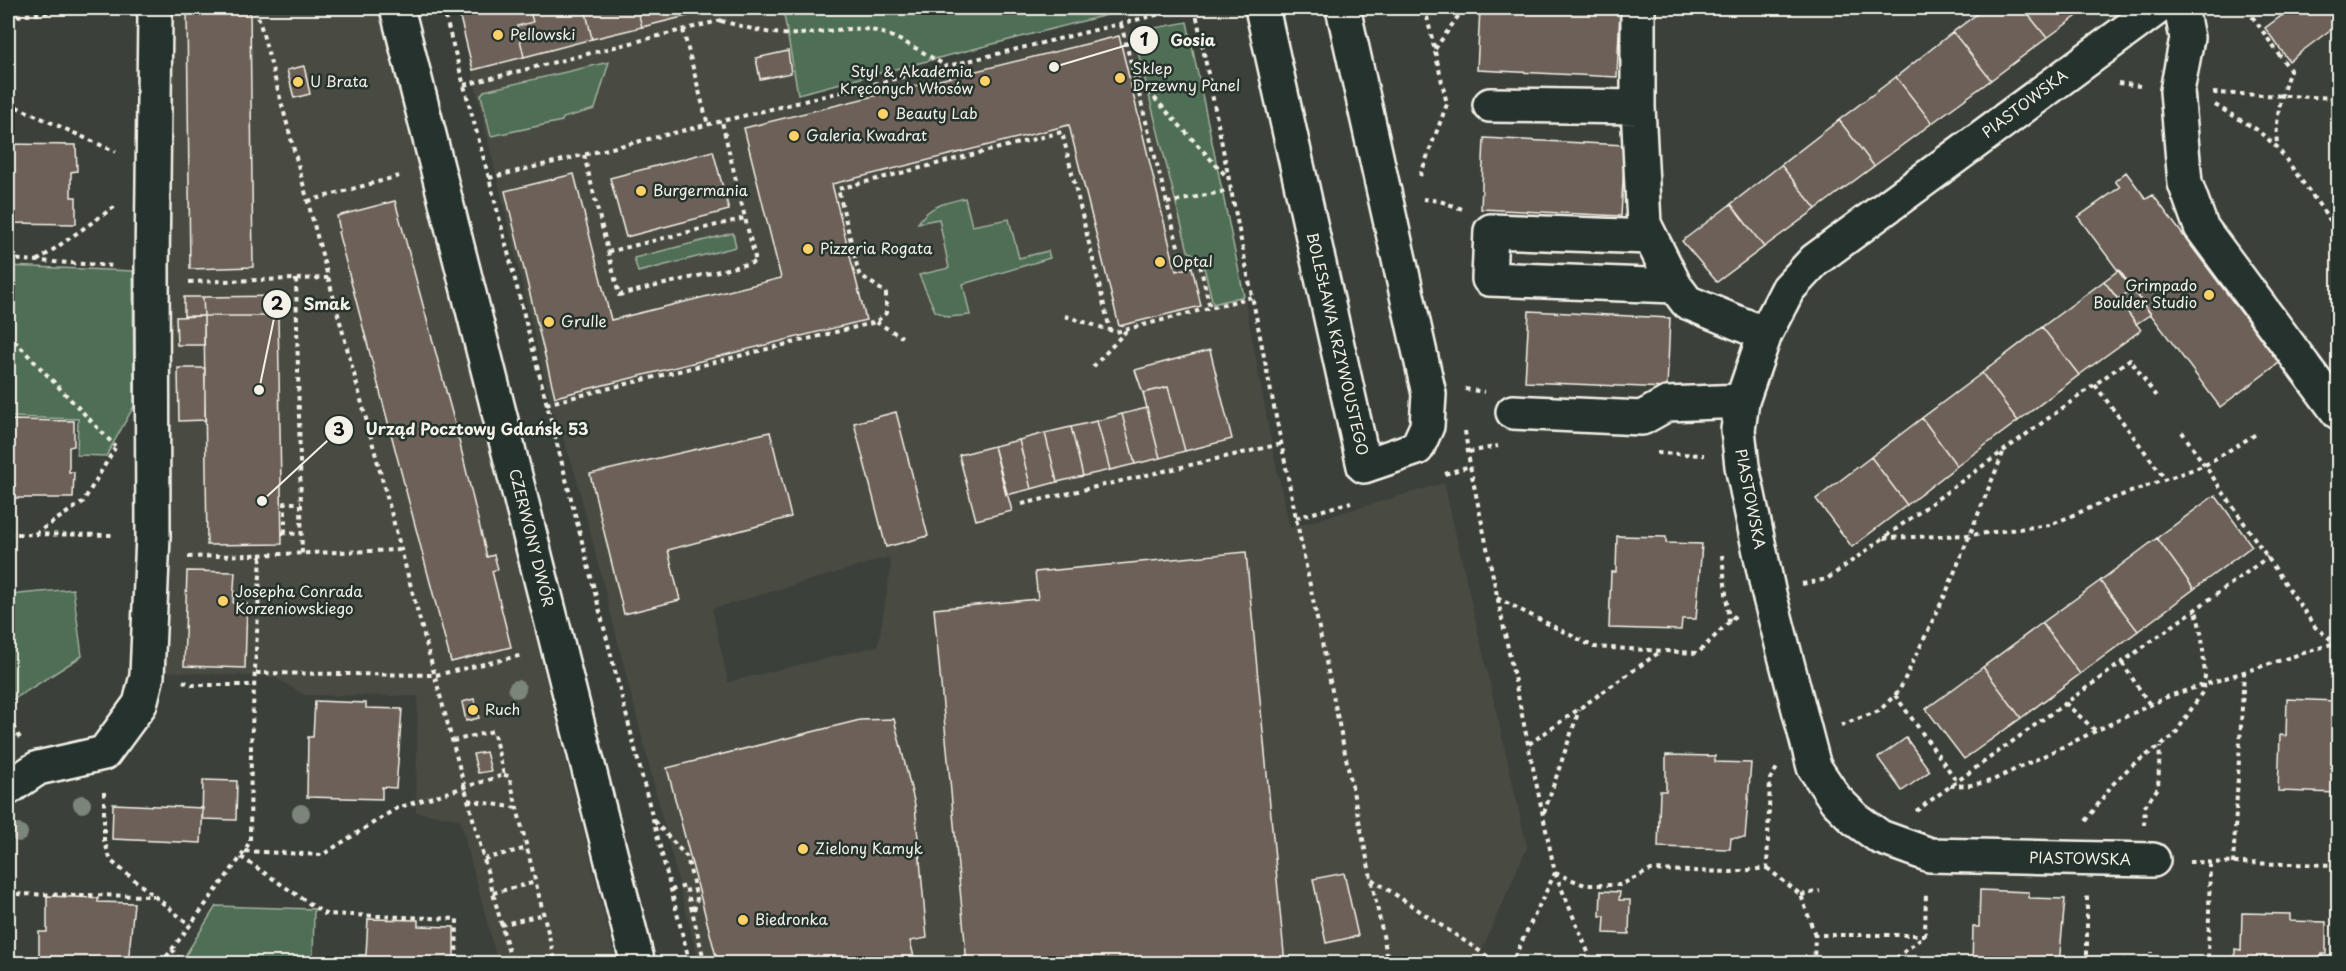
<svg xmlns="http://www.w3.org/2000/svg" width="2346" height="971" viewBox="0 0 2346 971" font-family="'Playpen Sans',sans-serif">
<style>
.built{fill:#4a4b43;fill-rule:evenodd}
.green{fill:#506e56;stroke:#a2b09f;stroke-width:1.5}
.building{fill:#6c6158;stroke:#f4f1e8;stroke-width:1.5}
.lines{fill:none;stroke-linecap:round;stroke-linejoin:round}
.minor-casing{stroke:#f4f1e8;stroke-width:38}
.path{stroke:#f4f1e8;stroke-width:4;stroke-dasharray:4.5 4.5;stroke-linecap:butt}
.minor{stroke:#26332d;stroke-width:33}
.tree{fill:#7c857a}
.poi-dot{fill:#ffd166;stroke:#26332d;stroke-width:2}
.labels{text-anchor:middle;stroke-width:5;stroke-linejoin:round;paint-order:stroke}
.poi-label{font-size:15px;fill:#f4f1e8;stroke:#26332d;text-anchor:start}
.street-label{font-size:15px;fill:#f4f1e8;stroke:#26332d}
.leader{fill:none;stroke:#f4f1e8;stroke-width:2}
.callout-dot{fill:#f4f1e8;stroke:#26332d;stroke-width:2}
.mark-label{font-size:18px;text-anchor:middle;font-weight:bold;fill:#111}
.callout-label{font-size:16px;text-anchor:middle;font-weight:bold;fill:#f4f1e8;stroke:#26332d;stroke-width:5;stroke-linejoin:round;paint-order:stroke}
</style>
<rect width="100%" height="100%" fill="#3b413a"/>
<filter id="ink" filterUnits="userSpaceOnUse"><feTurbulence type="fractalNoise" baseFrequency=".0167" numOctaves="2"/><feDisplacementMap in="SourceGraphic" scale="12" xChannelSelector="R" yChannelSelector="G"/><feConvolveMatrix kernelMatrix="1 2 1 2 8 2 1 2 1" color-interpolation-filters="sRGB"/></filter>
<g filter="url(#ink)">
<!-- built -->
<path class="built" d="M165,8H379L616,963H498L460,819L416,812L418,696L305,695L274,677L161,671Z
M457,8H782L800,105L1130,24L1188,251L1202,259L1213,304L1244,296L1274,457L1290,528L1444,483L1527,847L1476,963H699L574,468L551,406ZM889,557L891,568L878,646L728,682L712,609Z"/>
<!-- green -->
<path class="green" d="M792,8H1134L798,94L783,9Z
M1187,22L1244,296L1213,304L1202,259L1188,251L1133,32Z
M609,62L595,109L563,118L562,121L491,136L481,95L484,91Z
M965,198L972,226L1009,219L1019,258L1048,251L1050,258L963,284L970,315L948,317L935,311L919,275L949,268L939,219L918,223C930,205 945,203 965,198Z
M733,233L736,247L638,272L634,258Z
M8,266L133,271L134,406L106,456L77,455L78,419L8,417Z
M73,589L82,656L8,703V595Z
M216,906L314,909L313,963H191L185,956Z"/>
<!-- building -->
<path class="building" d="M498,8H529L533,22L517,26L524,57L473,70L460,17Z
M529,8H585L592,39L524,57L517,26L533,22Z
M585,8H637L642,27L592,39Z
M637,8H710L711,10L642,27Z
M746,8H776L747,14Z
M1480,8H1620L1617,77L1477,70Z
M1985,8H2023L2047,38L1991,80L1953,32Z
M2023,8H2088L2047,38Z
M2292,8H2338V24L2289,61L2265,28Z
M187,11H250L253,267L190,269Z
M1953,32L1991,80L1932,123L1896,77Z
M1119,36L1176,271L1192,267L1201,306L1119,326L1069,125L832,184L866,320L555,397L505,191L574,174L611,320L781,278L744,128Z
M788,51L791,73L760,79L756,58Z
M304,66L310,94L294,98L287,70Z
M1896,77L1932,123L1874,166L1839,120Z
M1839,120L1874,166L1816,209L1781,165Z
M1484,138L1625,145L1621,216L1481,209Z
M8,144L76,145L77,171L71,172V197H76V224L8,223Z
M713,151L729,210L626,237L610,178Z
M1781,165L1816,209L1764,247L1731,204Z
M2126,172L2146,199L2153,195L2279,363L2220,407L2078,217L2120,187L2115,181Z
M395,201L456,428L487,557L494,555L498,569L492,571L511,647L451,662L338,232L340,231L337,216Z
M1731,204L1764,247L1717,282L1682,241Z
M2119,270L2133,289L2118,299L2104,281Z
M2104,281L2141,330L2079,375L2042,327Z
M2133,289L2151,314L2136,324L2118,299Z
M277,296L278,316H204L203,297Z
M184,297H203L204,316H184Z
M1529,311L1670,318L1667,388L1525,382Z
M204,316H278L282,544L207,545Z
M204,316V345H177L176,317Z
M2042,327L2079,375L2018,421L1982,373Z
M1210,350L1232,439L1185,451L1168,387L1143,393L1135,370Z
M178,368H205V420L179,421Z
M1982,373L2018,421L1957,466L1922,418Z
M1168,387L1185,451L1160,458L1143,393Z
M1147,408L1160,458L1135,464L1122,414Z
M896,412L928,536L886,547L854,423Z
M1122,414L1135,464L1110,470L1097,421Z
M1922,418L1957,466L1907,505L1871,457Z
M8,420L74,421V446L69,447V472H74L73,498H8Z
M1097,421L1110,470L1083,476L1071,427Z
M1071,427L1083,476L1057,482L1045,433Z
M770,432L791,517L668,550L680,600L624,614L590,474Z
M1045,433L1057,482L1031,489L1019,440Z
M1019,440L1031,489L1006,495L994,446Z
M994,446L1012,511L976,520L959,455Z
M1871,457L1907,505L1852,547L1816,499Z
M2215,495L2252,546L2194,589L2157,538Z
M1617,536L1666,537V543L1702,544L1696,619H1682L1681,630L1609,628L1611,572H1616Z
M2157,538L2194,589L2138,631L2100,581Z
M1246,552L1285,964H967L934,609L1038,599L1035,572Z
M187,571L235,572L233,603L247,604L245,668L184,666Z
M2100,581L2138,631L2080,674L2042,623Z
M2042,623L2080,674L2021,718L1983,667Z
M1983,667L2021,718L1964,759L1926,709Z
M474,699L479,718L466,721L462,702Z
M2287,699L2335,701V707H2338V793L2278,791L2280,735L2286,736Z
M315,701L366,703V708L402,709L396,788L382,787V799L307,797L308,737H313Z
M894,719L915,805L927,938L910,941L915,961L926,959L927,964H718L667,768L860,720Z
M1906,738L1930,771L1902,791L1878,758Z
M486,752L491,771L478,773L473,754Z
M1666,755L1715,756V762L1751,763L1745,838H1731L1730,849L1658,847L1660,791H1666Z
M203,780L237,781L236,820L202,819Z
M113,804L203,808L201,843L112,839Z
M1344,873L1358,936L1326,943L1313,879Z
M1980,890L2029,892V898L2065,899L2059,964H1972L1973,927H1979Z
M1601,891L1620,892L1619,900H1630L1629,934L1604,933L1605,916H1600Z
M47,896L98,898V902L134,903L128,964H39V932H47Z
M2242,913L2290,914V921L2326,922V954H2322V964H2235V949L2241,950Z
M368,919L418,920V926L454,927V962L359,964V955H366Z"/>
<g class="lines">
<!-- minor casing -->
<g class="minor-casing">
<path id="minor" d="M397,8L638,964
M1262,8L1364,466L1417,448L1427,426L1429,394L1343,8
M1638,8V107L1644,224L1675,286L1687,302L1765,334
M2181,8L2187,38L2177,91L2185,183L2201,227L2338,412
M1490,105L1638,107
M1650,237L1491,231L1489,279L1675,286
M1513,412L1642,418L1667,404L1742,401
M8,788L38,768L104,753L140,704L147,676L153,536L152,268L155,15L153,8
M2153,860L1930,855L1880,837L1855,819L1836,800L1814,767L1768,590L1742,466L1738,430L1742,401L1765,334L1788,289L1815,260L2157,8"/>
</g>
<!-- path -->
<path class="path" d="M256,8L512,964
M443,8L489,178L690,964
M1195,8L1296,518L1389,964
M1983,8H1985
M2247,9L2290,70C2281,96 2275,118 2277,146
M8,17L88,8
M721,21C746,27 772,36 798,34C823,33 851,25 876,31C901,38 924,53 946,66
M1121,24L1180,254L1200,265L1210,308
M683,30L708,125
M1435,49L1464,8
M2333,49H2338
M1136,78L1228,178
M2118,83L2140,86
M464,85L726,19
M2213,93L2338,98
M8,103L116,152
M2215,105L2256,129L2277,147L2338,231
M584,155L619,295L756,262L745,218
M1420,176L1447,104L1425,8
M489,178L1185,8
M1423,199L1440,201L1462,209
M308,201L403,175
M1167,203L1231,190
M608,252L745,218L722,122
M8,259L115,266
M37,261L117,205
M296,279L302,554
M189,282L328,278
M1065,316L1116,332L1252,297
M876,322L902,337
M8,334L115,446
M1093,367L1126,331
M2095,385L2166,480
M1465,389L1484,392
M546,404L876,322L886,313V293L859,274L838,189L1062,132L1110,330
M1465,431L1470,466
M2182,432L2315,627L2338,645
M1469,452L1498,446
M1657,453L1704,455
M1445,474L1470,466L1555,873L1511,964
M1022,504L1281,444
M1296,518L1351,502
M282,533L302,534
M285,533V503H301
M8,534L116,535
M35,534L83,502L115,448
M1884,538L1970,535L2050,525L2106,501L2205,465L2256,434
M1722,555L1729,622
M188,557L401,550
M1802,584L1827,579L2130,359L2157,398
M1497,598L1594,647L1698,653L1736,615
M2122,663L2150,705
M256,673L436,675L523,655
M183,681L192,685H255
M1895,695L1956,780
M2065,703L2096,731
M8,719L20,738
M1841,725L1879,711L1899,691L1946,593L2003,453
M1529,744L1661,651
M504,775L509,776L556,964
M1950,786L1971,785L1991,781L2169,696L2338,642
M104,792V840L111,861L190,925
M468,800L517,808
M1916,811L2268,557
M1544,813L1579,710
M654,821L687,857L697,899L693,914
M2086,821L2112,785L2131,766L2174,736L2203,691L2205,676L2202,637L2196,610
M2144,825L2145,806L2158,788L2160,747
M245,851L322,855L397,808L504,775L493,731L453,741
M241,857L325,914L457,919L456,964
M484,859L527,848
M2189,862L2338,865
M2233,864L2244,672
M1767,868L1801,895L1815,935
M1555,873L1585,885H1620L1651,870L1731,872L1767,868L1770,779L1777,768
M1555,873L1593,964
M1372,879L1499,964
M671,890L686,886L705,964
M493,893L536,882
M8,894L154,896
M1801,895L1820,891
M501,925L544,914
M172,949L183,964
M2087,961L2208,963L2210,863
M2151,962V952
M161,964L241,857L250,841L251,746L261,555
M1814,964L1815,935H1925
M1889,964L1925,935L1926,892
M2087,964V895"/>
<!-- minor -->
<use href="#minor" class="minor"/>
</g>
<!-- trees -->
<g class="tree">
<circle cx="517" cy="689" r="9"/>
<circle cx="82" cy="804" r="9"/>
<circle cx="301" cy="813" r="9"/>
<circle cx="19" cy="833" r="9"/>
</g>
</g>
<!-- markers -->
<g class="poi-dot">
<circle cx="498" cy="35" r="6"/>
<circle cx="1120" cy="78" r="6"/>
<circle cx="985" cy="81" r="6"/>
<circle cx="298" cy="82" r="6"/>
<circle cx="883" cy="114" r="6"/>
<circle cx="794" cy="136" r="6"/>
<circle cx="641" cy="191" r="6"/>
<circle cx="808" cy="249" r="6"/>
<circle cx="1160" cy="262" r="6"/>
<circle cx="2209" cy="295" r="6"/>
<circle cx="549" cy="322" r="6"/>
<circle cx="223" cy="601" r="6"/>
<circle cx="473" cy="710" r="6"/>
<circle cx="803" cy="849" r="6"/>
<circle cx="743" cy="920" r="6"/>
</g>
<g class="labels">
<!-- poi labels -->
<g class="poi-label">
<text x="510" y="40">Pellowski</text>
<text x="1132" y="74">Sklep<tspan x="1132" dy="17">Drzewny Panel</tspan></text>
<text x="973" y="77" text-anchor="end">Styl &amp; Akademia<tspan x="973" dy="17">Kręconych Włosów</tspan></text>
<text x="310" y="87">U Brata</text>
<text x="895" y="119">Beauty Lab</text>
<text x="806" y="141">Galeria Kwadrat</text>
<text x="653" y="196">Burgermania</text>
<text x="820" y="254">Pizzeria Rogata</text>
<text x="1172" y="267">Optal</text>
<text x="2197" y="291" text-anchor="end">Grimpado<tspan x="2197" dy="17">Boulder Studio</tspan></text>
<text x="561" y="327">Grulle</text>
<text x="235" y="597">Josepha Conrada<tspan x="235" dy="17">Korzeniowskiego</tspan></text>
<text x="485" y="715">Ruch</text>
<text x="815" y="854">Zielony Kamyk</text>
<text x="755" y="925">Biedronka</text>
</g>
<!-- street labels -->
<g class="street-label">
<text transform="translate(2025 104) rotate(-37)" y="5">PIASTOWSKA</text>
<text transform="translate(1337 344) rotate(77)" y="5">BOLESŁAWA KRZYWOUSTEGO</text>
<text transform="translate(1750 499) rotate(79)" y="5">PIASTOWSKA</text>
<text transform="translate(531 538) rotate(76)" y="5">CZERWONY DWÓR</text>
<text transform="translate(2080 859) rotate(1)" y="5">PIASTOWSKA</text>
</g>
</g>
<!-- callouts -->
<path class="leader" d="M1054 67L1144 40M259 390L277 304M262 501L339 430"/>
<g class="callout-dot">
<circle cx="1054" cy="67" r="6"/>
<circle cx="259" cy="390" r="6"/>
<circle cx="262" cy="501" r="6"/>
<circle cx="1144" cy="40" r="15"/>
<circle cx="277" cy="304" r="15"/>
<circle cx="339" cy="430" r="15"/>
</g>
<g class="mark-label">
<text x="1144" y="46">1</text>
<text x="277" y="310">2</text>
<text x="339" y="436">3</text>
</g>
<g class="callout-label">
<text x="1193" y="46">Gosia</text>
<text x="327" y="310">Smak</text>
<text x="477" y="435">Urząd Pocztowy Gdańsk 53</text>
</g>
<!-- margin -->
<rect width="2346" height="971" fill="none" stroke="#26332d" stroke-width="30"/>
<rect x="15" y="15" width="2316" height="941" fill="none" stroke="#f4f1e8" stroke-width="2" filter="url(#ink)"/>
</svg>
